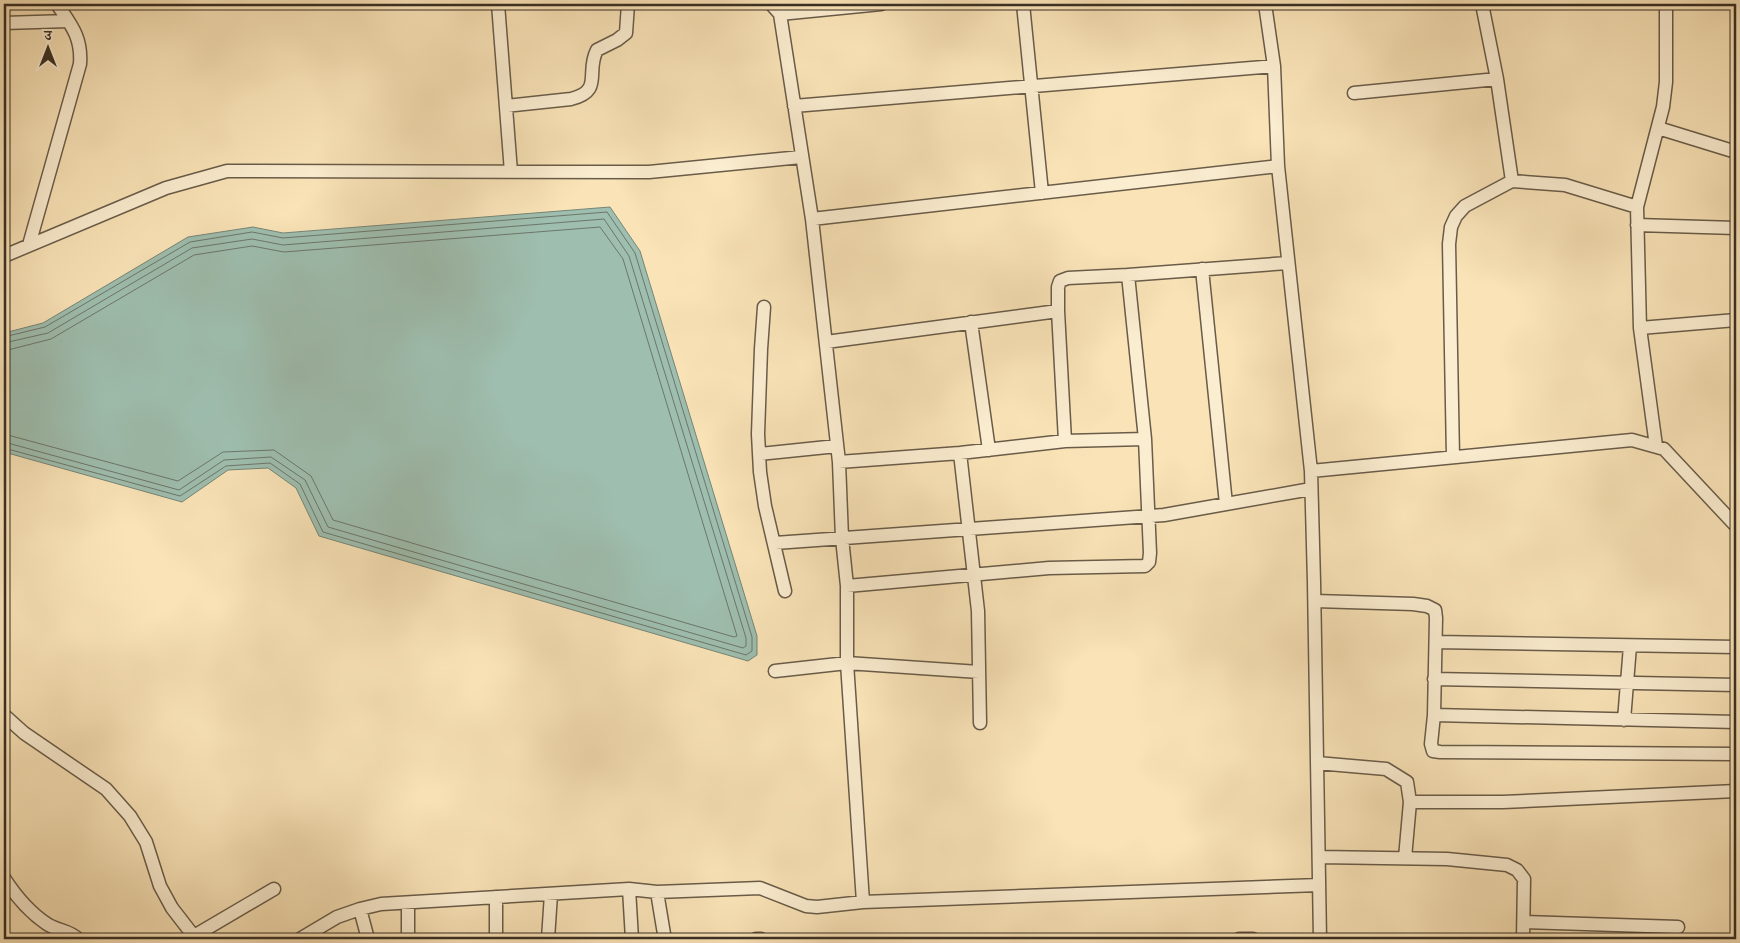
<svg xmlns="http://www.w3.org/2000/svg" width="1740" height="943" viewBox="0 0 1740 943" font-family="'IM FELL Great Primer','Noto Serif Devanagari',serif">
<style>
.water{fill:#9ebeaf;stroke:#768577}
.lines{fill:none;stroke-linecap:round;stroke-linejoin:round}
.shore{stroke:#6c766a;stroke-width:1}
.minor-casing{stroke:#695c49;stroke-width:15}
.minor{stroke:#fbedd0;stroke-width:12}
</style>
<rect width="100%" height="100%" fill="#f9e3b7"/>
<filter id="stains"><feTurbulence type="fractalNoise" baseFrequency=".004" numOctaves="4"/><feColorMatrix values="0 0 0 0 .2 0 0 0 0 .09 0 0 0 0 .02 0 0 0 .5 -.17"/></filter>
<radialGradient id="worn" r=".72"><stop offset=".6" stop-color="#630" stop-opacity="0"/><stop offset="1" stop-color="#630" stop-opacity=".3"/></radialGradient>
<!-- water -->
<path class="water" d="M610,207L640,251L757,636V655L748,661L319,536L296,488L268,468L228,470L182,502L4,452V333L43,323L188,237L253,227L283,233Z"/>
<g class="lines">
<!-- shore -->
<path class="shore" d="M4,337L45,327L190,242L252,232L283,238L607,212L635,253L752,637V651L746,655L323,532L300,484L270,463L226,466L180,496L4,448
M4,343L48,333L192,248L252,239L283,245L604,219L629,256L746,638V646L743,648L328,527L305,480L271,457L224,460L179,490L4,442
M4,351L51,339L194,255L252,246L284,252L600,227L623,259L737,636L734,637L333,520L311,476L274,450L223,452L178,481L4,434"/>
<!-- minor casing -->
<g class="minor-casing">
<path id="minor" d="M498,4L511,172
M771,4L780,14
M881,4L780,14L812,219L1278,166
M1023,4L1042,193
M1265,4L1274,66L1278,166L1311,471L1314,582L1320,939
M1482,4L1497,79L1512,181
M4,23L68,21
M1354,93L1497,79
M506,106L571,99C604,91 585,72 597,50L617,40L626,33L628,4
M794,106L1274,66
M1658,128L1736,152
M812,219L839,462L842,538L847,586V663L863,902
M1637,225L1736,228
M29,245L80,64C82,37 71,25 57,4
M4,256L166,188L227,171L649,172L801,157
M1202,269L1226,504
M764,307L761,349L758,434L760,472L765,506L785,591
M1058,311V287L1060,281L1068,278L1128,275L1288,263
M971,322L989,450
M1640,328L1736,320
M826,342L1058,311L1065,441
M1656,446L1640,328L1637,207L1663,107L1666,82V4
M960,453L978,611L980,723
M759,454L837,446
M1453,457L1449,244L1451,227L1456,216L1465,206L1512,181L1565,185L1637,207
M839,462L960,453L1065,441L1145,439
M1311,471L1632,440L1664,449L1736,526
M775,543L1164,515L1311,489
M847,586L1049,568L1145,566L1149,562L1150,553L1145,439L1128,275
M1315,601L1413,604L1427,606L1435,610L1436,618L1434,715L1431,744L1433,751L1440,752L1736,754
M1436,642L1736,647
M775,671L847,663L979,672
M1434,679L1736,685
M4,715L24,733L106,789L130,816L146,842L160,886L172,908L196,939
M1434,715L1736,722
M1624,720L1630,646
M1317,763L1386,769L1407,782L1410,802H1503L1736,791
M1319,857L1447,859L1507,865L1517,870L1524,879L1523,939
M1405,858L1410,802
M4,878C15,895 29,912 47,924C58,931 69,930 78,939
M629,889L632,939
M657,892L664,934L666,939
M408,903V939
M360,909L368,939
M1524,922L1678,927
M185,939L194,936L274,889
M300,939L337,917L360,909L381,904L629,889L657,892L760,888L806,906L817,907L863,902L1319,885
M496,939V897
M548,939L551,894
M756,939H761
M1239,939H1253"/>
</g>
<!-- minor -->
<use href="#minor" class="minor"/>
</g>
<!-- margin -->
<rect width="1740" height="943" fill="none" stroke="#f9e3b7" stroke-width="20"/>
<rect x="5" y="5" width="1730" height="933" fill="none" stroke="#392f24" stroke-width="2.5"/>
<rect x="10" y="10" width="1720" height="923" fill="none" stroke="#392f24"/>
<!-- north arrow -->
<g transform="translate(48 48)" stroke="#fbedd0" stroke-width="4" paint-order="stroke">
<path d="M0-4L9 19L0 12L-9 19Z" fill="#392f24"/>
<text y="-8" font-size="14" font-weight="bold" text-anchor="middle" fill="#392f24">उ</text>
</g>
<rect width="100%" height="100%" filter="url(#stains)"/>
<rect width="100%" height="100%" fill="url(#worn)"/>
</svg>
